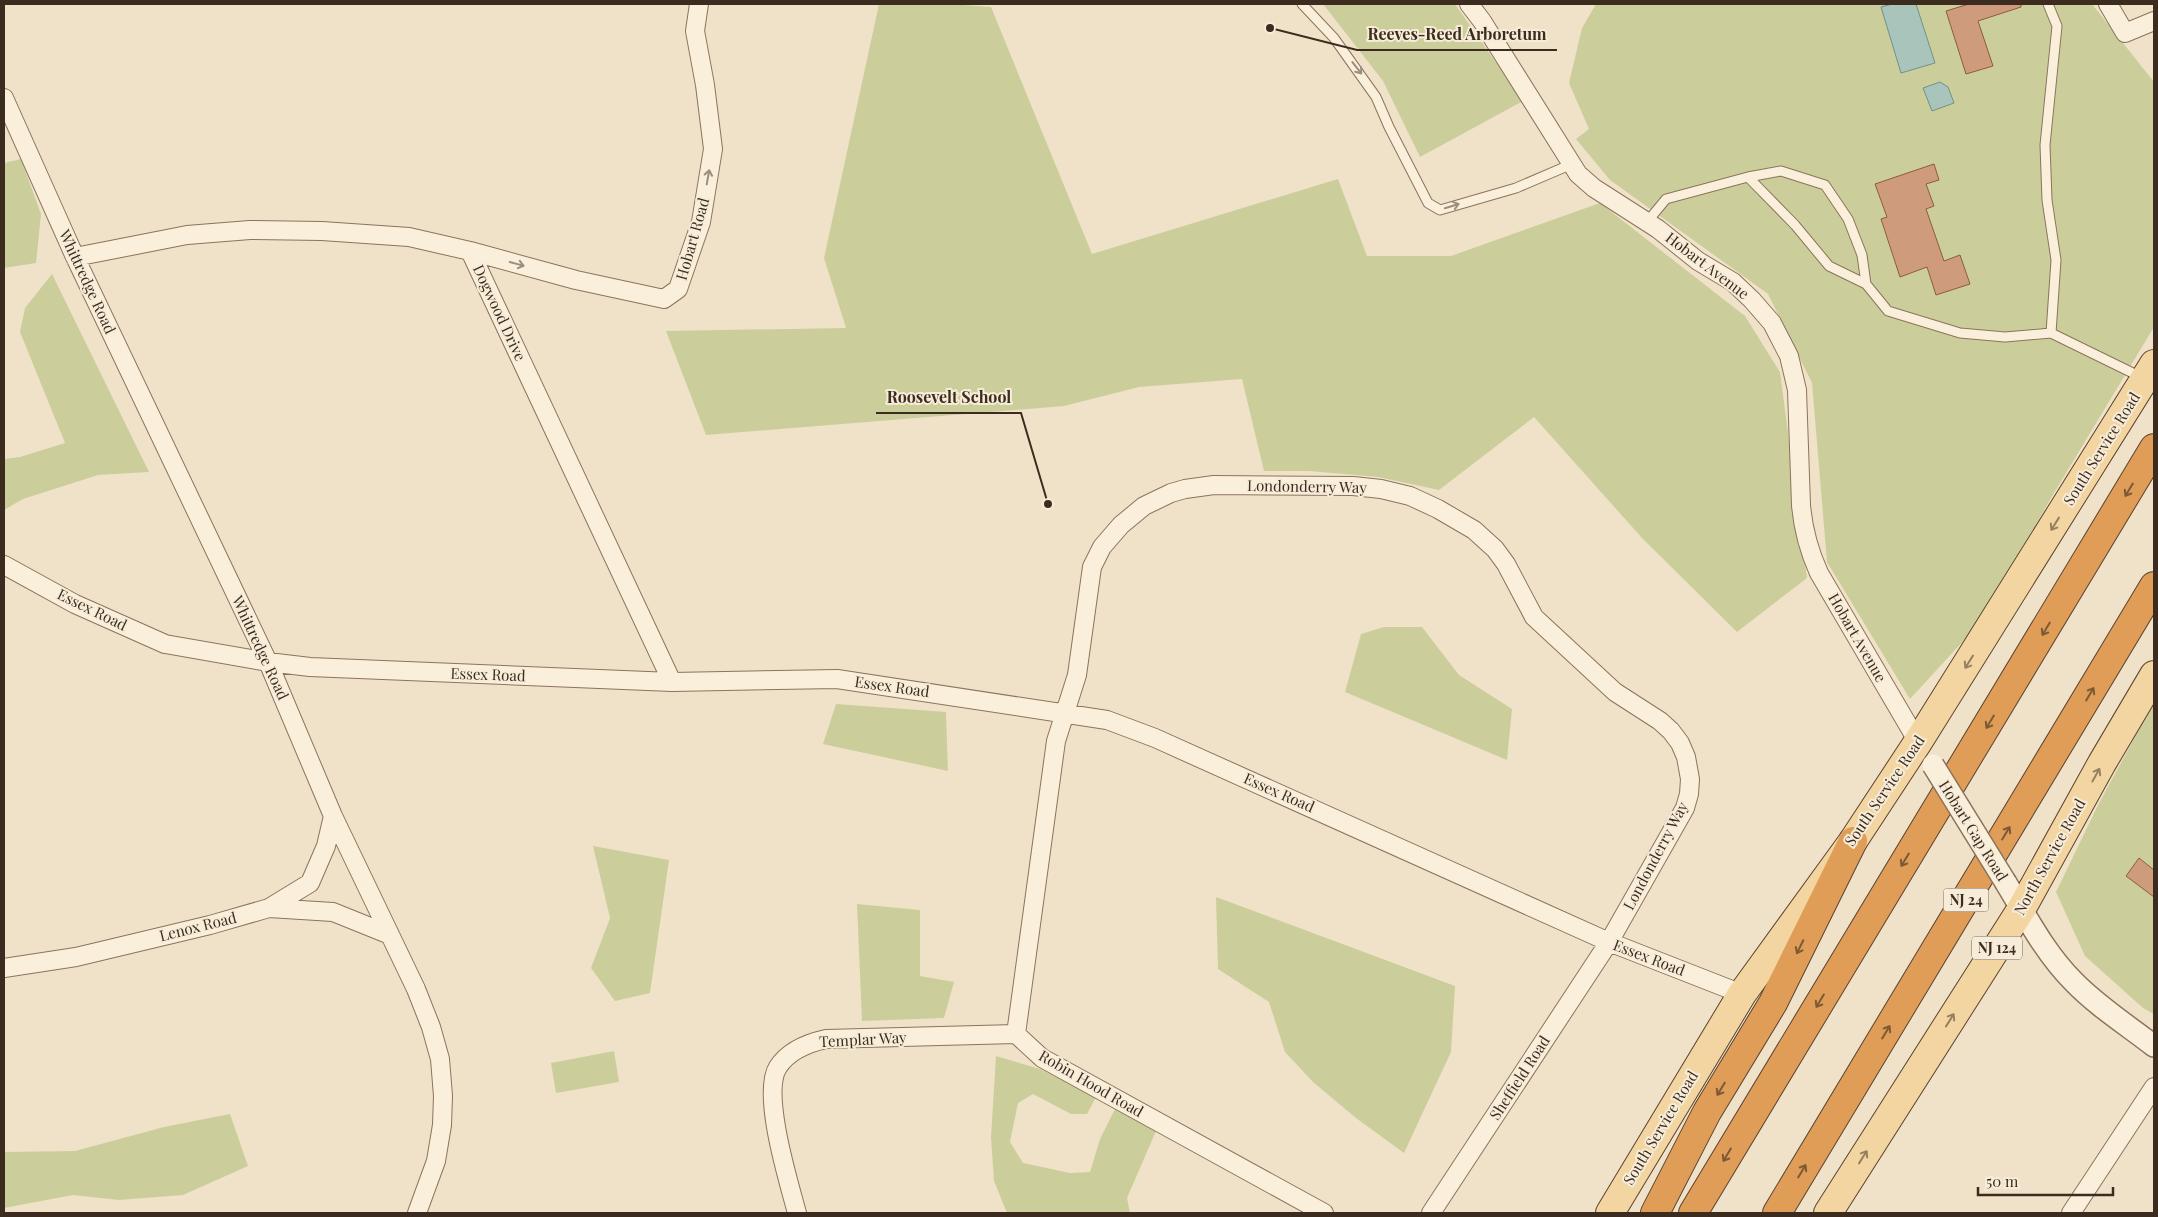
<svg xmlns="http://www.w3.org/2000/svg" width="2158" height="1217" viewBox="0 0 2158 1217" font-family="'Playfair Display',serif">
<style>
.green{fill:#cbce9b}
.water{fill:#a9c4ba;stroke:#6f9288}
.building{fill:#ce9b7d;stroke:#8c5b41}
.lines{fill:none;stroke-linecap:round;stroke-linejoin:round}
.service-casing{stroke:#8c735c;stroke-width:11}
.minor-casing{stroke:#8c735c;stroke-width:20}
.tertiary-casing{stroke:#8c735c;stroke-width:24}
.primary-casing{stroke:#5a4230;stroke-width:30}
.motorway-casing{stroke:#5a4230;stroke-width:30}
.service{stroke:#faefdb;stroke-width:9}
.minor{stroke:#faefdb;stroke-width:18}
.tertiary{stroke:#faefdb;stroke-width:21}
.primary{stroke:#f2d5a0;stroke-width:28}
.motorway{stroke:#df9d58;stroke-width:28}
.tertiary-bridge-casing{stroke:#8c735c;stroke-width:24;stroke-linecap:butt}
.tertiary-bridge{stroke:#faefdb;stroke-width:21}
.oneway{stroke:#9b8e7e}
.oneway2{stroke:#7d5936}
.oneway3{stroke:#978060}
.labels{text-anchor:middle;stroke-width:4;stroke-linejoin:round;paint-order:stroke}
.shield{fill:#f7ecd8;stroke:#746657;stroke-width:1}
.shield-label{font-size:14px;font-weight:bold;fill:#3c2c20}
.street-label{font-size:15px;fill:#3c2c20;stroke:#f7ecd8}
.leader{fill:none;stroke:#3c2c20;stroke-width:2}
.callout-dot{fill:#3c2c20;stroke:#f7ecd8;stroke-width:2}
.callout-label{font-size:16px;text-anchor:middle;font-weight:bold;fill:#3c2c20;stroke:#f7ecd8;stroke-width:4;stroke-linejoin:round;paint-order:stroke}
</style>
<rect width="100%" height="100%" fill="#f0e2c8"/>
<!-- green -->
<path class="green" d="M879,4H948L991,7L1092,254L1338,179L1367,256H1451L1600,203L1745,316L1780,372L1807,578L1737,632L1642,538L1534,417L1439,490L1378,477L1309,471H1264L1242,379L1139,387L1064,406L706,435L666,331L846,328L824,258Z
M1323,4H1455L1523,101L1420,157L1383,81Z
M1596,4H2092L2154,82V327L2051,498L1978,625L1910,699L1827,562L1812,383L1768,294L1610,180L1576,139L1589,129L1569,83L1582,28Z
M21,159L41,214L36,263L4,268V163Z
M52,274L149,472L98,475L23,499L4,510V459L20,457L65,443L20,332L25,308Z
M1384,627H1422L1459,675L1512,709L1507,760L1345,692L1361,634Z
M2154,702V1014L2143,1008L2085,956L2056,892L2098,805Z
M836,704L946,712L948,771L823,744Z
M593,846L669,860L650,993L615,1001L591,968L610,918Z
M1216,897L1455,986L1451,1052L1404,1153L1356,1118L1313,1082L1285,1052L1269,1002L1218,969Z
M857,904L920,910V976L954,982L944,1018L862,1021Z
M614,1051L619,1082L556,1093L551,1063Z
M996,1056L1040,1069L1096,1097L1087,1114H1071L1033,1094L1018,1103L1010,1142L1023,1163L1070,1173L1090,1172L1100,1139L1115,1109L1156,1131L1127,1198L1130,1213H1007L994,1181L991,1137Z
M230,1114L248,1166L183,1195L119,1200L73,1195L4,1208V1152L75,1151L164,1127Z"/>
<!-- water -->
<path class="water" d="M1892,4H1916L1935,63L1901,73L1881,7Z
M1940,82L1948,87L1954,103L1932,111L1923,88Z"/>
<!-- building -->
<path class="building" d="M1969,4H2021V7L1978,21L1993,66L1966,74L1946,11Z
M1934,164L1939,180L1926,184L1934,206L1926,209L1944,261L1960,255L1970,284L1936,295L1927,267L1900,277L1881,219L1887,217L1875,184Z
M2139,858L2154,870V897L2126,876Z"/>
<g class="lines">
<!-- service casing -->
<g class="service-casing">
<path id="service" d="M1302,4L1334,38L1376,97L1389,127L1428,203L1440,210L1516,188L1572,164
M2048,4L2057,26L2045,145L2047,200L2056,260L2051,333L2143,378
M1748,177L1781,171L1825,185L1848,219L1862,255L1866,284
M1647,222L1666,199L1748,177L1795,225L1829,266L1866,284L1888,311L1960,333L2005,337L2051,333"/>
</g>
<!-- minor casing -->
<g class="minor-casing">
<path id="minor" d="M1469,4L1482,21L1578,174L1594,188L1658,229L1698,261L1733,282L1752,300L1772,323L1789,356L1797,390L1801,505C1803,529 1809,551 1819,573L1918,742
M2108,4L2125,33L2154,21
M4,98L75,257L268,662L333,816L416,989L431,1027L440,1059L443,1096L442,1125L436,1161L417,1213
M470,251L576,280L664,299L678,289L701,222L713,149L705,85L695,31L699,4
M75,257L187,235L250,230L322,231L409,237L470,251L672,682
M4,565L75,604L165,644L268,662L310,667L672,682L837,679L1107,720L1155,738L1609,942L1742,994
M269,908L310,883L326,846L333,816
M4,968L76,957L210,925L269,908L333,912L390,935
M797,1213C789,1183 761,1093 778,1067C789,1050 808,1043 826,1039L1016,1034
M1324,1213L1042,1058L1016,1034L1056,741L1077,675L1092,567L1102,547L1121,525L1144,506L1171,493L1185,489L1214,485L1353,486L1381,489L1410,496L1438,509L1474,530L1495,549L1506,564L1534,617L1615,692L1660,721L1671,731L1680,743L1686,757L1690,779L1689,794L1685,808L1609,942L1431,1213
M2071,1213L2154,1087"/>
</g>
<!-- tertiary casing -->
<g class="tertiary-casing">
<path id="tertiary" d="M2006,883C2026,916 2045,953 2073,981C2097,1006 2127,1025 2154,1046"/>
</g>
<!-- primary casing -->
<g class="primary-casing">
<path id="primary" d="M1610,1213L1742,994L1853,841L1918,742L2154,364
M1828,1213L2022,908L2102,763L2154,675"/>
</g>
<!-- motorway casing -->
<g class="motorway-casing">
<path id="motorway" d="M1655,1213L1707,1112L1773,1003L1853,841
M1693,1213L2154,448
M1777,1213L2154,586"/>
</g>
<!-- service -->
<use href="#service" class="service"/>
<!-- minor -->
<use href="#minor" class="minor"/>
<!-- tertiary -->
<use href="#tertiary" class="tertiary"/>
<!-- primary -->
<use href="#primary" class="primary"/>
<!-- motorway -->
<use href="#motorway" class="motorway"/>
<!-- tertiary-bridge casing -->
<g class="tertiary-bridge-casing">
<path id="tertiary-bridge" d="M1933,765L2006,883"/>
</g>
<!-- tertiary-bridge -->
<use href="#tertiary-bridge" class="tertiary-bridge"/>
</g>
<!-- one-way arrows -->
<defs><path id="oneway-shaft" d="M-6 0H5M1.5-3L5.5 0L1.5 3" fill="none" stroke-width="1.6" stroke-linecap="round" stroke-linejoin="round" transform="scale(1.25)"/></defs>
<g class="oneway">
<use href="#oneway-shaft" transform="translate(1357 68) rotate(52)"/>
<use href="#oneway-shaft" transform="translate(708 177) rotate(-80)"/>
<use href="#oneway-shaft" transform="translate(1452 206) rotate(-17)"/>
<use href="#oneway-shaft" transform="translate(517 264) rotate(15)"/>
</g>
<g class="oneway2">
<use href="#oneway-shaft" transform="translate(2129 490) rotate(121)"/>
<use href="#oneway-shaft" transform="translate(2046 629) rotate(121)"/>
<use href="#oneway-shaft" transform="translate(2090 694) rotate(-59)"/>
<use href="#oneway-shaft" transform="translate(1990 722) rotate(121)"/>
<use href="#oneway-shaft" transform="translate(2006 833) rotate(-59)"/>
<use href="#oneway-shaft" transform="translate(1905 860) rotate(121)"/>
<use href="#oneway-shaft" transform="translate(1800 947) rotate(116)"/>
<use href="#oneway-shaft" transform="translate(1820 1001) rotate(121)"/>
<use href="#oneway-shaft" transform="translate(1886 1032) rotate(-59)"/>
<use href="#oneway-shaft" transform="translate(1721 1089) rotate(121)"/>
<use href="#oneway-shaft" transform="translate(1727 1155) rotate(121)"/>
<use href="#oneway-shaft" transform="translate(1802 1171) rotate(-59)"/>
</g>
<g class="oneway3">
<use href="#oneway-shaft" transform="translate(2055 524) rotate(122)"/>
<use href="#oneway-shaft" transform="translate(1969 662) rotate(122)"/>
<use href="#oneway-shaft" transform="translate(2096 775) rotate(-61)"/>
<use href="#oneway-shaft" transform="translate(1950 1020) rotate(-58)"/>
<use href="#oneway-shaft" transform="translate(1863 1157) rotate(-58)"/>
</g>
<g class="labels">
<!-- shield labels -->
<g class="shield">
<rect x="1943.5" y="888.5" width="45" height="23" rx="4"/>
<rect x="1972" y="936.5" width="50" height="23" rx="4"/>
</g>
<g class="shield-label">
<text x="1966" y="905">NJ 24</text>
<text x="1997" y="953">NJ 124</text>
</g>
<!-- street labels -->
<g class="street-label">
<text transform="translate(693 239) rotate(-74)" y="5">Hobart Road</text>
<text transform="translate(1707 266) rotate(37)" y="5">Hobart Avenue</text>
<text transform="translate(87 282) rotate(65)" y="5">Whittredge Road</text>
<text transform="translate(499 313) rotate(65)" y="5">Dogwood Drive</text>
<text transform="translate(2102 449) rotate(-58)" y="5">South Service Road</text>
<text transform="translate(1307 487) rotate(1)" y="5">Londonderry Way</text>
<text transform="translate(92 610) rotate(26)" y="5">Essex Road</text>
<text transform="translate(1857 638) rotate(60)" y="5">Hobart Avenue</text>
<text transform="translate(260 648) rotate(65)" y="5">Whittredge Road</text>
<text transform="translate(488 675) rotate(2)" y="5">Essex Road</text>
<text transform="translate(892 687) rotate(8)" y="5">Essex Road</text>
<text transform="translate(1885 791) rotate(-56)" y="5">South Service Road</text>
<text transform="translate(1279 793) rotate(24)" y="5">Essex Road</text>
<text transform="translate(1973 831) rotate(58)" y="5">Hobart Gap Road</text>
<text transform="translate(1656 856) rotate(-62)" y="5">Londonderry Way</text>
<text transform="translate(2050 857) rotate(-61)" y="5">North Service Road</text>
<text transform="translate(198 927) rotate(-14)" y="5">Lenox Road</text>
<text transform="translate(1649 958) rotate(21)" y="5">Essex Road</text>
<text transform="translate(863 1040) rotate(-3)" y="5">Templar Way</text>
<text transform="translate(1520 1078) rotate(-57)" y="5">Sheffield Road</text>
<text transform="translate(1091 1084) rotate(30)" y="5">Robin Hood Road</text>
<text transform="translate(1661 1128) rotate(-59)" y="5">South Service Road</text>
</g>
</g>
<!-- callouts -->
<path class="leader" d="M1270 28L1357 50H1557M1048 504L1021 413H876"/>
<g class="callout-dot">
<circle cx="1270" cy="28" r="5"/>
<circle cx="1048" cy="504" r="5"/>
</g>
<g class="callout-label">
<text x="1457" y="40">Reeves-Reed Arboretum</text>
<text x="949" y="403">Roosevelt School</text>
</g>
<!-- border -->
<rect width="2158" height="1217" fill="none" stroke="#3c2c20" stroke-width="10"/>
<!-- scale -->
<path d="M1978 1187v8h135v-8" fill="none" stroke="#3c2c20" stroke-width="2.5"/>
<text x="1986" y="1187" font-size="15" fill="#3c2c20" stroke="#f7ecd8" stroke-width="4" paint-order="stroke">50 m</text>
</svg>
